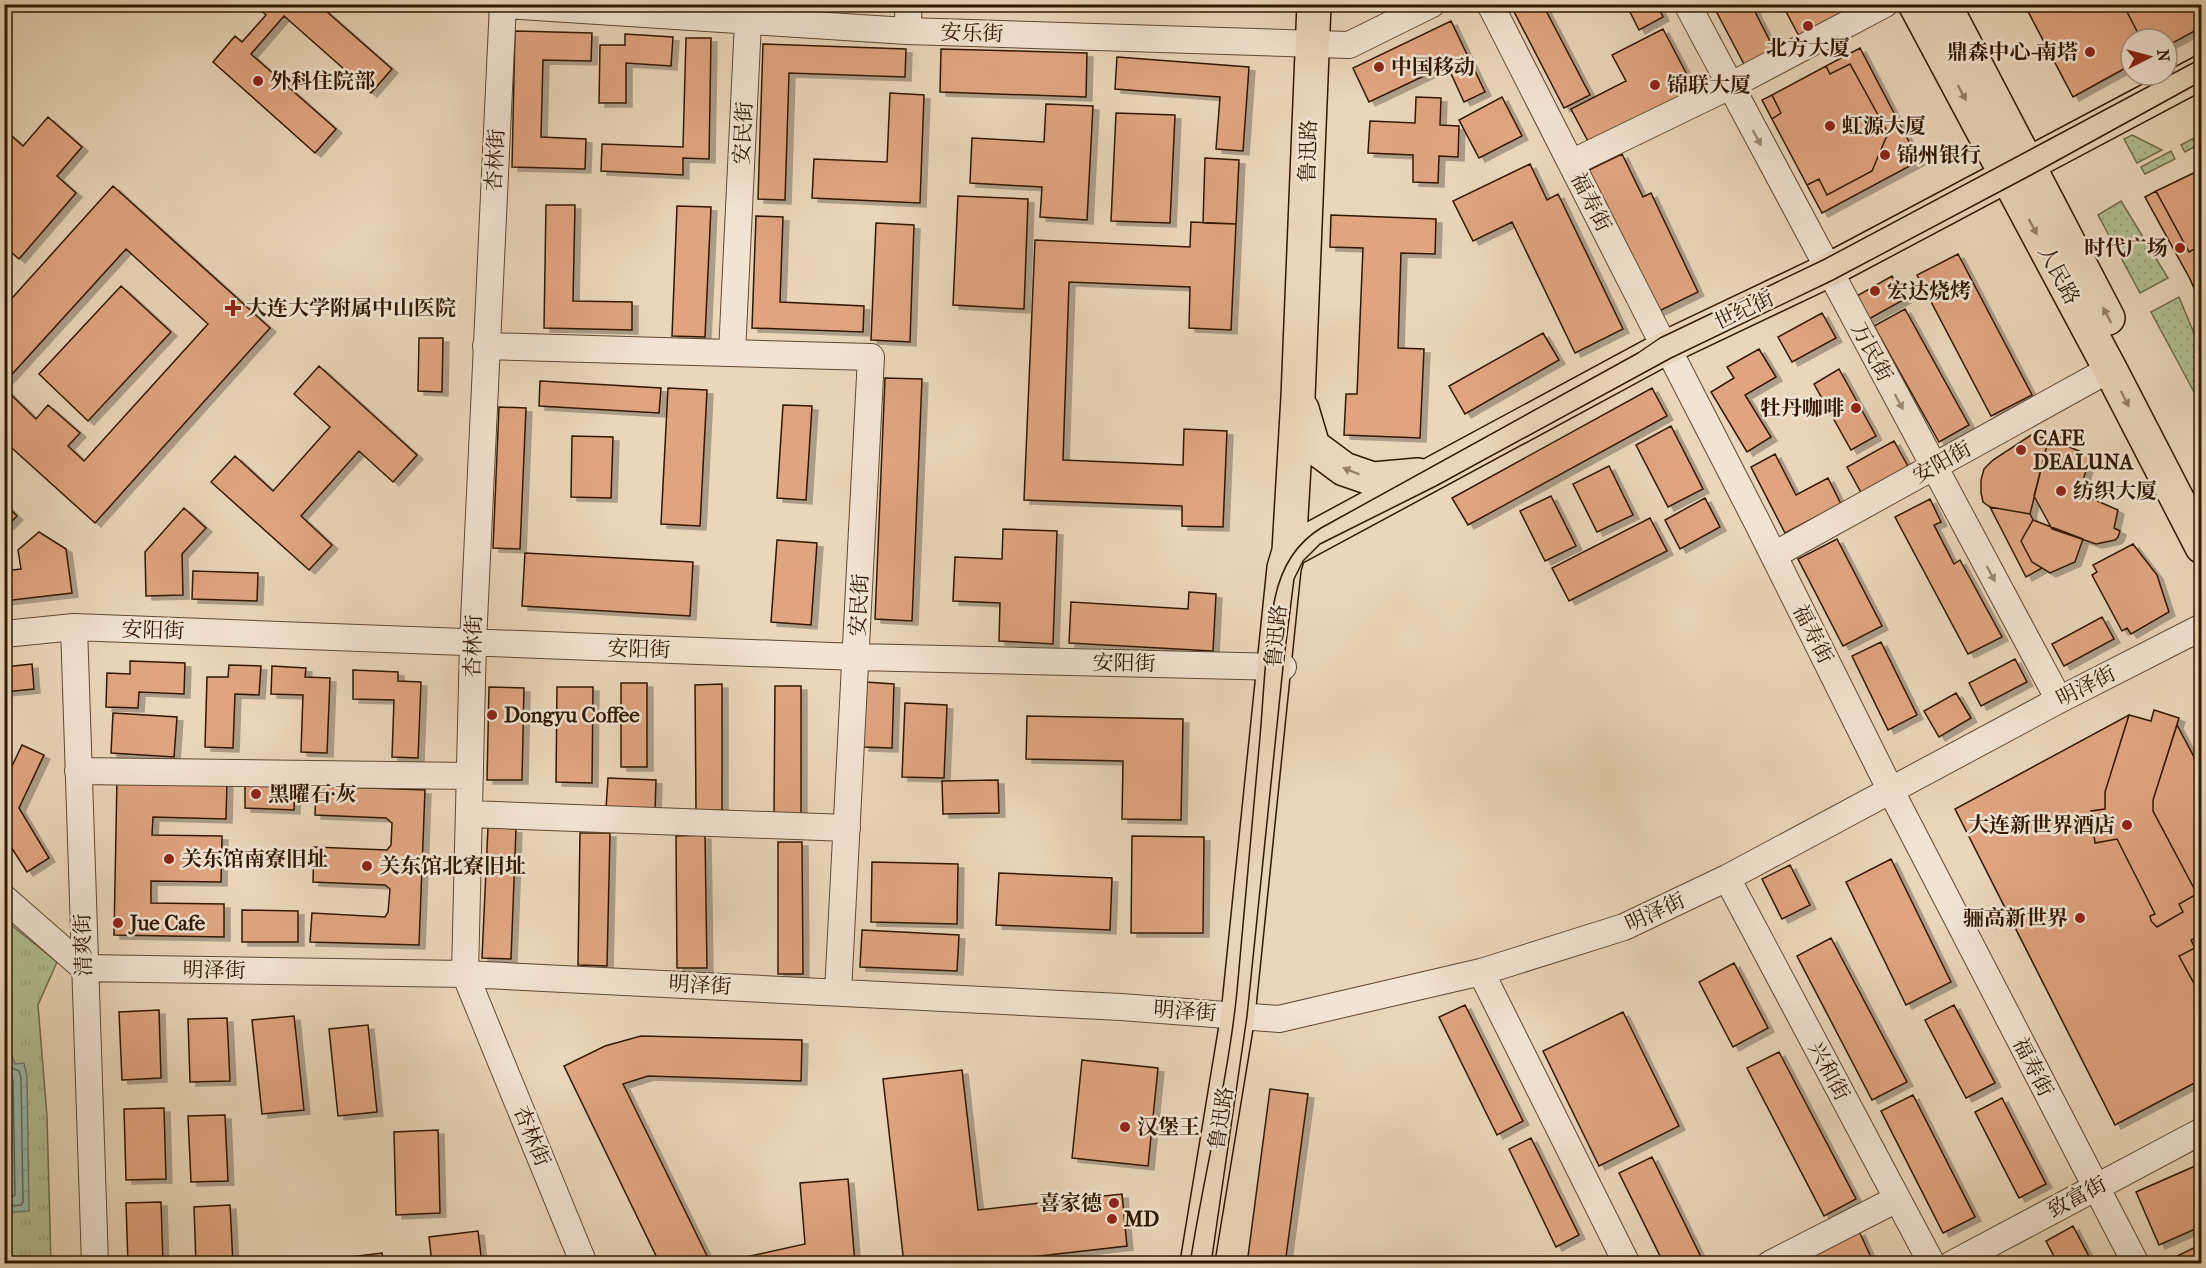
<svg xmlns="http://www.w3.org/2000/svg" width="2206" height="1268" viewBox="0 0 2206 1268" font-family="'IM FELL French Canon','Noto Serif SC',serif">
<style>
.grass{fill:url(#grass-dots);stroke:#716c4a;stroke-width:1.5}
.park{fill:url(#park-tufts);stroke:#716c4a;stroke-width:1.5}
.water{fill:url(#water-ripples);stroke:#6f7968;stroke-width:1.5}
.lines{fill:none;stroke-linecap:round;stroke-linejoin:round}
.shore{stroke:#646856;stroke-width:1.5}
.building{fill:#e0a481;stroke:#311800;stroke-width:1.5;filter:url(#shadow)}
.minor-casing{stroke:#5f482e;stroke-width:28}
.major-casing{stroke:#311800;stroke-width:36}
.minor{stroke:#f1e4d2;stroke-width:26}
.major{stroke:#ead6b9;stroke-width:33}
.tram{stroke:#311800;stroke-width:1.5}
.oneway{fill:#978066}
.oneway2{fill:#9b8874}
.poi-dot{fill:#8f2418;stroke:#f1e4d2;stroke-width:2}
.labels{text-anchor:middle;stroke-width:5;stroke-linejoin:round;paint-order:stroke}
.street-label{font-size:21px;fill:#311800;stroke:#f1e4d2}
.poi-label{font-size:21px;font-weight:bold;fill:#311800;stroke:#f1e4d2;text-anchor:start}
</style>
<defs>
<pattern id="grass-dots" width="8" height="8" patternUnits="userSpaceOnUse" patternTransform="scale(1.5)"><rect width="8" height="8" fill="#b1bf94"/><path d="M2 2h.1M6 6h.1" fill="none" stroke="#99a37e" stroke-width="1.8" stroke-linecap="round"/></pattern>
<pattern id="park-tufts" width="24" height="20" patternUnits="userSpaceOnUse" patternTransform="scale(1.5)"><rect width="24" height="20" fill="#b1bf94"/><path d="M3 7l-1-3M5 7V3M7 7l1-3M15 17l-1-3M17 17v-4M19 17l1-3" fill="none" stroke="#99a37e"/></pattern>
<pattern id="water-ripples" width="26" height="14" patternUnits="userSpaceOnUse" patternTransform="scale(1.5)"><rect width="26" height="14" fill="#98b9ad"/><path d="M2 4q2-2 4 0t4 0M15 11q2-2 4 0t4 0" fill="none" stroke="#839e93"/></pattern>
<filter id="shadow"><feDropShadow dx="6" dy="4" stdDeviation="0" flood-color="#0004"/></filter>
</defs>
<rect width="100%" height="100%" fill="#ead6b9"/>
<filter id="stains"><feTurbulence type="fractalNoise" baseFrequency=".00333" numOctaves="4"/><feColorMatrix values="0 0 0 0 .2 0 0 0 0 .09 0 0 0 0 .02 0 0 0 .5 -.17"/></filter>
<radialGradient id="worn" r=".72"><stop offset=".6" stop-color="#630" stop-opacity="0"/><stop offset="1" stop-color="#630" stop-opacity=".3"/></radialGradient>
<!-- grass -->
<path class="grass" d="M2201,134V143L2185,152L2181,145Z
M2132,135L2162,150L2137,163L2124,139Z
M2171,151L2175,159L2145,174L2141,167Z
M2121,201L2168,278L2140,293L2098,215Z
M2179,297L2201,350V405L2151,312Z"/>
<!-- park -->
<path class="park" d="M4,919L57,962L38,1005L47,1116L51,1263H5Z"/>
<!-- water -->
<path class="water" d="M4,1043L9,1047L15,1064L24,1063L27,1077L29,1211L14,1212L5,1218Z
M5,1249L15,1257L30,1258V1263H5Z"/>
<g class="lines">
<!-- shore -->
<path class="shore" d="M4,1053L9,1067L19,1071L21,1078L23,1202L21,1205L12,1206L4,1211
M4,1073L13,1080L15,1195L4,1202
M4,1088L6,1189L4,1191"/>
</g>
<!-- building -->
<path class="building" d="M254,4H318L392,69L371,93L284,16L251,54L336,129L315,153L213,62L235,36L242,42L266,15Z
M1510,4H1544L1543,5L1590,95L1564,108Z
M1626,4H1657L1663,17L1639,30Z
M1723,4H1751L1775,51L1745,66L1715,9Z
M1782,4H1833L1843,8L1846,13L1800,38Z
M2024,4H2123L2141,39H2131V65L2073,97Z
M2123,4H2191L2202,27L2167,46V39H2141Z
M2191,4H2202V24Z
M1451,21L1485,92L1464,102L1447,65L1369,102L1353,68Z
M1663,29L1695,90L1590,145L1571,109L1626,81L1612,55Z
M515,31L592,33L591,61L543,60L541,137L586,139L585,169L512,167Z
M625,34L673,37L671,66L626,63V103H599L600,45H625Z
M686,38H711L709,159L683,158V175L601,171L602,144L683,147Z
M763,44L906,49L905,77L789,73L785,200L758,199Z
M1860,48L1919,161L1822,213L1807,185L1819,179L1827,195L1872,171L1888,133L1850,64L1830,74L1826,66Z
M941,49L1087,53L1086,97L940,92Z
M1117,57L1249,67L1243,151L1216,149L1220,97L1115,89Z
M1850,64L1888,133L1872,171L1827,195L1819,179L1807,185L1772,119L1781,113L1772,95L1826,66L1830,74Z
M890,93L924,95L920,203L812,198L814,159L887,162Z
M1772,95L1781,113L1772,119L1762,100Z
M1416,97L1441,98L1440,125L1459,126L1458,157L1439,156L1438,183L1413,182V155L1368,153L1370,121L1415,123Z
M1502,97L1522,136L1479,158L1459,120Z
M1046,104L1093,106L1087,220L1040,217L1042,187L970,183L972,138L1044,142Z
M1116,113L1175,115L1170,223L1111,221Z
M48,117L82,147L57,176L76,193L19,259L4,246V135L7,132L23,146Z
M1622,154L1643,197L1651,193L1698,292L1657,312L1589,170Z
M1205,158L1239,160L1236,224L1203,223Z
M1530,164L1547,200L1558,194L1623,329L1575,353L1512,222L1473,241L1453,201Z
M2202,169V245L2189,252L2156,191Z
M113,186L270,328L95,523L4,441V388L36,419L48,405L80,433L68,446L84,461L208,324L126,249L4,383V307Z
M2156,191L2189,252L2202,245V307L2190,279L2145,197Z
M958,196L1028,199L1024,309L953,305Z
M546,205H575L573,301L632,302V330L544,328Z
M677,206L711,207L705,337L672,336Z
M1331,215L1436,219L1435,254L1401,253L1398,348L1424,349L1420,438L1344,435L1346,394H1357L1363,248L1330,247Z
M756,216L783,217L780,302L864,306L863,332L752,328Z
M1191,222L1236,224L1231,330L1189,328L1190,287L1069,282L1063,460L1183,465L1184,429L1227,431L1223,527L1182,526V506L1024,500L1035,240L1190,247Z
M876,223L914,225L910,342L871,340Z
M1958,254L2032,395L1991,416L1917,275Z
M1892,276L1905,299L1867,320L1855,297Z
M121,286L171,332L88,421L39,374Z
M1905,309L1969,425L1939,442L1874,326Z
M1822,313L1836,338L1792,362L1778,337Z
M1543,333L1559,360L1465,414L1449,386Z
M419,338H443L442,392L418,391Z
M1759,349L1776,377L1745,395L1771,437L1747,452L1711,392L1734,378L1727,367Z
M319,366L417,455L393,482L359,451L301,516L332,545L309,570L211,482L235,456L273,491L330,427L294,394Z
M1839,369L1876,436L1851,450L1814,384Z
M885,378L922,379L912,621L875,619Z
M540,381L661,388L659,413L539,406Z
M668,388L707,390L700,526L661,524Z
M1652,388L1667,416L1468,525L1452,498Z
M783,405L812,406L806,500L777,498Z
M499,407L526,408L520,549L493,548Z
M1671,426L1703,489L1668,507L1636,445Z
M2031,435L2052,440L2047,445L2030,514L1990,507L1983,502L1981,493V480L1984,469L1993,460Z
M572,436L613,437L611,498L571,497Z
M2065,436L2070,438L2067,446L2091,456L2084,477L2088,495L2095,500L2118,510L2114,528L2120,531L2118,537L2115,540L2096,544L2052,529L2034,496L2047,445L2052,440Z
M1894,441L1910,470L1863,496L1847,467Z
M1775,454L1796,495L1828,478L1841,504L1785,533L1751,467Z
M1609,466L1633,515L1597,532L1573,484Z
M1551,496L1576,546L1545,561L1520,511Z
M1705,498L1720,527L1680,549L1665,520Z
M1930,499L1941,522L1934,525L1954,564L1960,560L2002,637L1968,654L1895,517Z
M4,503L17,516L4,529Z
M1990,507L2030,514L2033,520L2021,541L2032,562L2042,568L2026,577Z
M184,508L206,528L182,554L183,595L146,596L145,552Z
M1650,518L1667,551L1569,601L1552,568Z
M2033,520L2083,539L2075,562L2050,573L2032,562L2021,541Z
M1003,529L1057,531L1053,644L999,641L1000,603L953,601L955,557L1002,559Z
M39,532L66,549L72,593L4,601V571L21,569L18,550Z
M1837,539L1882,626L1843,646L1798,559Z
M777,540L817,543L811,625L771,622Z
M2133,544L2157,575L2169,612L2131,634L2127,628L2122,631L2092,575L2097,572L2093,565Z
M525,553L693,562L690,616L522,606Z
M193,571L258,573L257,601L192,599Z
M1189,592L1216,594L1213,651L1069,643L1071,602L1188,609Z
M2102,617L2114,639L2064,666L2052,644Z
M1881,642L1917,715L1888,730L1852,656Z
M2015,659L2027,682L1981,706L1969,683Z
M130,661L185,663L184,694L139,692L138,708L106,707L107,673L130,674Z
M32,664L34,689L4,692V667Z
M229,665L261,666L259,695L235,694L233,748L205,747L207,677H228Z
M272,666L306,668L305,677L330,678L327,753L301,752L303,695L271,694Z
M353,670L398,672V681L421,682L418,758L392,757L394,700L353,699Z
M865,682L894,684L892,748L863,747Z
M621,683H647V767H621Z
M722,684V810L696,811L695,685Z
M775,686H801V816H774Z
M489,687L524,688L522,780H487Z
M557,687H593L592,783L556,782Z
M1956,693L1971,718L1939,737L1924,711Z
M905,703L947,705L944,778L902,777Z
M2154,710L2179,718L2153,800V811L2197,894L2179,904L2183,912L2157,927L2151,921L2150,916L2155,914L2117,839L2095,843L2091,811L2105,809V792L2129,715L2151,721Z
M113,713L177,717L174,757L111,753Z
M2129,715L2105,792V809L2091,811L2095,843L2117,839L2155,914L2150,916L2151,921L2157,927L2183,912L2179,904L2197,894L2153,811V800L2177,725L2202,772V935L2191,940L2195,948L2179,956L2202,998V1079L2115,1125L1955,809Z
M1027,716L1183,719L1181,820L1122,819L1123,761L1026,759Z
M22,745L44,755L19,808L49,858L27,872L4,836V783Z
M117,778L227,780L226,819L153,817L152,835L222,836L221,882L151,881V903L224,904V937L114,935Z
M608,778L656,780L655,811L606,809Z
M245,780L295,782L294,810L245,808Z
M998,780L999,813L943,814L942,781Z
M316,786L425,790L419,945L310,942L312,913L385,917L388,912L390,889L385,885L313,882L314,847L387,850L391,845L392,823L386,818L315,815Z
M488,827L516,829L511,959L482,958Z
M580,833H610L607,966L578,965Z
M705,835L707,968H677L676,836Z
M1132,836L1204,837L1203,933H1131Z
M778,842H802L803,974H778Z
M1891,859L1951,982L1906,1005L1846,882Z
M872,862L958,864L957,924L871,922Z
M1790,865L1810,905L1782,919L1762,879Z
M999,873L1112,878L1110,930L996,925Z
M242,910L298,911V942H242Z
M862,930L959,935L957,971L860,967Z
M2202,935V998L2179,956L2195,948L2191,940Z
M1831,938L1907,1082L1872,1100L1797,956Z
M1734,963L1768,1028L1733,1047L1699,982Z
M1465,1005L1523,1121L1497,1135L1439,1017Z
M1954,1005L1995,1083L1966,1098L1925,1020Z
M159,1010L161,1078L122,1080L119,1012Z
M1623,1012L1679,1126L1599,1166L1543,1051Z
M294,1016L304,1110L262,1114L252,1020Z
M227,1018L230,1081L190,1082L188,1019Z
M368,1025L377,1112L338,1116L329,1029Z
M641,1036L802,1040L801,1081L648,1076L623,1084L711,1264H660L564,1066L605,1046Z
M1779,1052L1856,1199L1824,1216L1747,1068Z
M1082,1060L1158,1068L1148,1166L1072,1158Z
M962,1070L978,1210L1122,1194L1127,1246L971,1264H904L883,1079Z
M1270,1089L1308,1094L1285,1264H1247Z
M1913,1095L1975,1217L1943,1233L1881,1111Z
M2002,1098L2046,1184L2019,1198L1975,1112Z
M164,1108L166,1179L126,1180L124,1109Z
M225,1115L228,1181L191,1182L188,1116Z
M438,1130L440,1213L396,1215L394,1132Z
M1531,1138L1579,1235L1556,1247L1509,1149Z
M1652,1157L1702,1259L1693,1264H1664L1619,1173Z
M2202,1163V1226L2159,1245L2136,1192Z
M848,1179L855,1264H714L805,1244L800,1183Z
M161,1202L163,1264H128L126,1203Z
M230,1205L233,1264H196L194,1207Z
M2073,1226L2093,1264H2058L2046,1241Z
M478,1231L482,1264H432L429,1237Z
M1859,1231L1874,1264H1795Z
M2202,1244V1264H2176L2173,1258Z
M382,1253L384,1264H343L342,1258Z"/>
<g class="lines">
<!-- minor casing -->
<g class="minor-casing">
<path id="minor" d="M503,4L473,642L465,974L584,1264
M1490,4L1660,338L1667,347L1757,522L1891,791L2136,1264
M1687,4L2059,700
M503,5L907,31L1349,45L1432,4
M907,31L909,4
M1571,163L1730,86L1885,4
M486,346L871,357L838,992
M732,353L748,22
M1774,555L2110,369
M74,627L95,1264
M4,634L74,627L857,657L1283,667
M78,771L470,776
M469,814L847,828
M1727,878L1932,1264
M4,898L84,968
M84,968L465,974L1121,1007L1279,1019L1481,972L1624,927L1727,878L2059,700L2202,627
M1481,972L1627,1264
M1770,1264L1897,1199
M1952,1264L2202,1131"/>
</g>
<!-- major casing -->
<g class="major-casing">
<path id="major" d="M1915,4L2110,369L2202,547
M1944,4L2108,318
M1302,409L1313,446L1344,469L1373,479L1418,475
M1289,551L1667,347L1829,270L2202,72
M1197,1264L1238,1015L1284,568L1289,551L1298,397L1314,4"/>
</g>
<!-- minor -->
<use href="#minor" class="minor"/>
<!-- major -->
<use href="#major" class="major"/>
<!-- tram -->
<path class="tram" d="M1190,1264C1204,1172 1228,1082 1237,991C1245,906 1252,822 1260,737C1264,691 1265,643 1275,598C1281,569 1295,544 1321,528L1638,353L1660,338L1823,260L2202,58
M1211,1264L1247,1016L1283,667L1294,579L1303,561L1320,544L1436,486L1671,358L1833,280L2033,174L2202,81"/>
</g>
<!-- one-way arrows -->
<defs><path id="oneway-solid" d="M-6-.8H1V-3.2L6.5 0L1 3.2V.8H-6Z" transform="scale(1.5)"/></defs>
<g class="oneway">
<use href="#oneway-solid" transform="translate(1962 93) rotate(62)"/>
<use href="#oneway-solid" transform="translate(2033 227) rotate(62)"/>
<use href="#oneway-solid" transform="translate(2107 315) rotate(-118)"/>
<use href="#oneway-solid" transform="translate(2125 399) rotate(63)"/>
<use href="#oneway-solid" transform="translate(1351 471) rotate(-158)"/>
</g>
<g class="oneway2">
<use href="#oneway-solid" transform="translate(1757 138) rotate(62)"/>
<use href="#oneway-solid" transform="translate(1899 402) rotate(62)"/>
<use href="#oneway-solid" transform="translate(1991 574) rotate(62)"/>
</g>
<!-- markers -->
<g class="poi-dot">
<circle cx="1808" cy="26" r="6"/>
<circle cx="2090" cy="52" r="6"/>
<circle cx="1379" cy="67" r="6"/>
<circle cx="258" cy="81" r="6"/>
<circle cx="1655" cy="85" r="6"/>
<circle cx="1830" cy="126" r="6"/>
<circle cx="1885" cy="155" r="6"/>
<circle cx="2180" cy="248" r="6"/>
<circle cx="1875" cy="291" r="6"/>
<path d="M230 299h6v6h6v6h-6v6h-6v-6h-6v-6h6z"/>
<circle cx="1856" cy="408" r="6"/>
<circle cx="2021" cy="450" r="6"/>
<circle cx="2061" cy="491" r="6"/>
<circle cx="492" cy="715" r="6"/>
<circle cx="256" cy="794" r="6"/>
<circle cx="2127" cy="825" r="6"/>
<circle cx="169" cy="859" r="6"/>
<circle cx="367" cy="866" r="6"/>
<circle cx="2080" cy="918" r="6"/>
<circle cx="118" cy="923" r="6"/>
<circle cx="1125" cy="1127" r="6"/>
<circle cx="1114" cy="1203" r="6"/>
<circle cx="1112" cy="1219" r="6"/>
</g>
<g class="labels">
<!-- street labels -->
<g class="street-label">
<text transform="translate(972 33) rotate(2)" y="7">安乐街</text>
<text transform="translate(743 133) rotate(-87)" y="7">安民街</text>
<text transform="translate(1308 151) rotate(-88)" y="7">鲁迅路</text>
<text transform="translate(495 160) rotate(-87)" y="7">杏林街</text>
<text transform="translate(1591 202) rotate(63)" y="7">福寿街</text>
<text transform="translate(2059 275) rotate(62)" y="7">人民路</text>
<text transform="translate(1744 310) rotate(-25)" y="7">世纪街</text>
<text transform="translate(1872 352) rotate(62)" y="7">万民街</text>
<text transform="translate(1942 462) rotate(-29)" y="7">安阳街</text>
<text transform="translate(859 605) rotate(-87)" y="7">安民街</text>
<text transform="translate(153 630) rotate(2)" y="7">安阳街</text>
<text transform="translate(1813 634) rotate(63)" y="7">福寿街</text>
<text transform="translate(1276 636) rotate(-84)" y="7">鲁迅路</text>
<text transform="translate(473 646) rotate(-88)" y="7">杏林街</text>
<text transform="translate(639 649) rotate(2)" y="7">安阳街</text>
<text transform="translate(1124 663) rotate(1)" y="7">安阳街</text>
<text transform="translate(2086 686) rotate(-27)" y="7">明泽街</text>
<text transform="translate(1655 912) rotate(-25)" y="7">明泽街</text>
<text transform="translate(83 945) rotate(-92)" y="7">清爽街</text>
<text transform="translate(214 970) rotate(1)" y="7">明泽街</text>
<text transform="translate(700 985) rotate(3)" y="7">明泽街</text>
<text transform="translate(1185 1011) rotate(4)" y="7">明泽街</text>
<text transform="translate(2033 1067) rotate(63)" y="7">福寿街</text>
<text transform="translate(1829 1071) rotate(62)" y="7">兴和街</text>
<text transform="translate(1221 1118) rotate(-81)" y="7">鲁迅路</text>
<text transform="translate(532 1136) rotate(68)" y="7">杏林街</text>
<text transform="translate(2077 1197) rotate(-28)" y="7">致富街</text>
</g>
<!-- poi labels -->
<g class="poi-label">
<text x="1808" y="55" text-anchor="middle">北方大厦</text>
<text x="2078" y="59" text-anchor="end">鼎森中心-南塔</text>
<text x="1391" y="74">中国移动</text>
<text x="270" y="88">外科住院部</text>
<text x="1667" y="92">锦联大厦</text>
<text x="1842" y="133">虹源大厦</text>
<text x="1897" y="162">锦州银行</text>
<text x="2168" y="255" text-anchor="end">时代广场</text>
<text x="1887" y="298">宏达烧烤</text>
<text x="246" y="315">大连大学附属中山医院</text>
<text x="1844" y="415" text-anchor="end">牡丹咖啡</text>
<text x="2033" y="445">CAFE<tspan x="2033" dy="24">DEALUNA</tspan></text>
<text x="2073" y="498">纺织大厦</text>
<text x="504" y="722">Dongyu Coffee</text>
<text x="268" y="801">黑曜石·灰</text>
<text x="2115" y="832" text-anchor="end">大连新世界酒店</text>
<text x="181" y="866">关东馆南寮旧址</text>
<text x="379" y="873">关东馆北寮旧址</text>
<text x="2068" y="925" text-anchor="end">骊高新世界</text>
<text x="130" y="930">Jue Cafe</text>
<text x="1137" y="1134">汉堡王</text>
<text x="1102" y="1210" text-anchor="end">喜家德</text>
<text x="1124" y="1226">MD</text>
</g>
</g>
<!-- margin -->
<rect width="2206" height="1268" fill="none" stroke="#ead6b9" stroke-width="24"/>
<rect x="6" y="6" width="2194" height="1256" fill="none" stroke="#311800" stroke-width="3"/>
<rect x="12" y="12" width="2182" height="1244" fill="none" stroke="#311800" stroke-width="1.5"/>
<!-- north arrow -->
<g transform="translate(2149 57) rotate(84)"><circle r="28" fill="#f1e4d2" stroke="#a4927e" stroke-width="1.5"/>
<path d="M0-4.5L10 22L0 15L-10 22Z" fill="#8f2418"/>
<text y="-9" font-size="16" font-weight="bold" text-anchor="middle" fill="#311800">N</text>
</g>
<rect width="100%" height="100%" filter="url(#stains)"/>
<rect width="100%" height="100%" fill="url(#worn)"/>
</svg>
